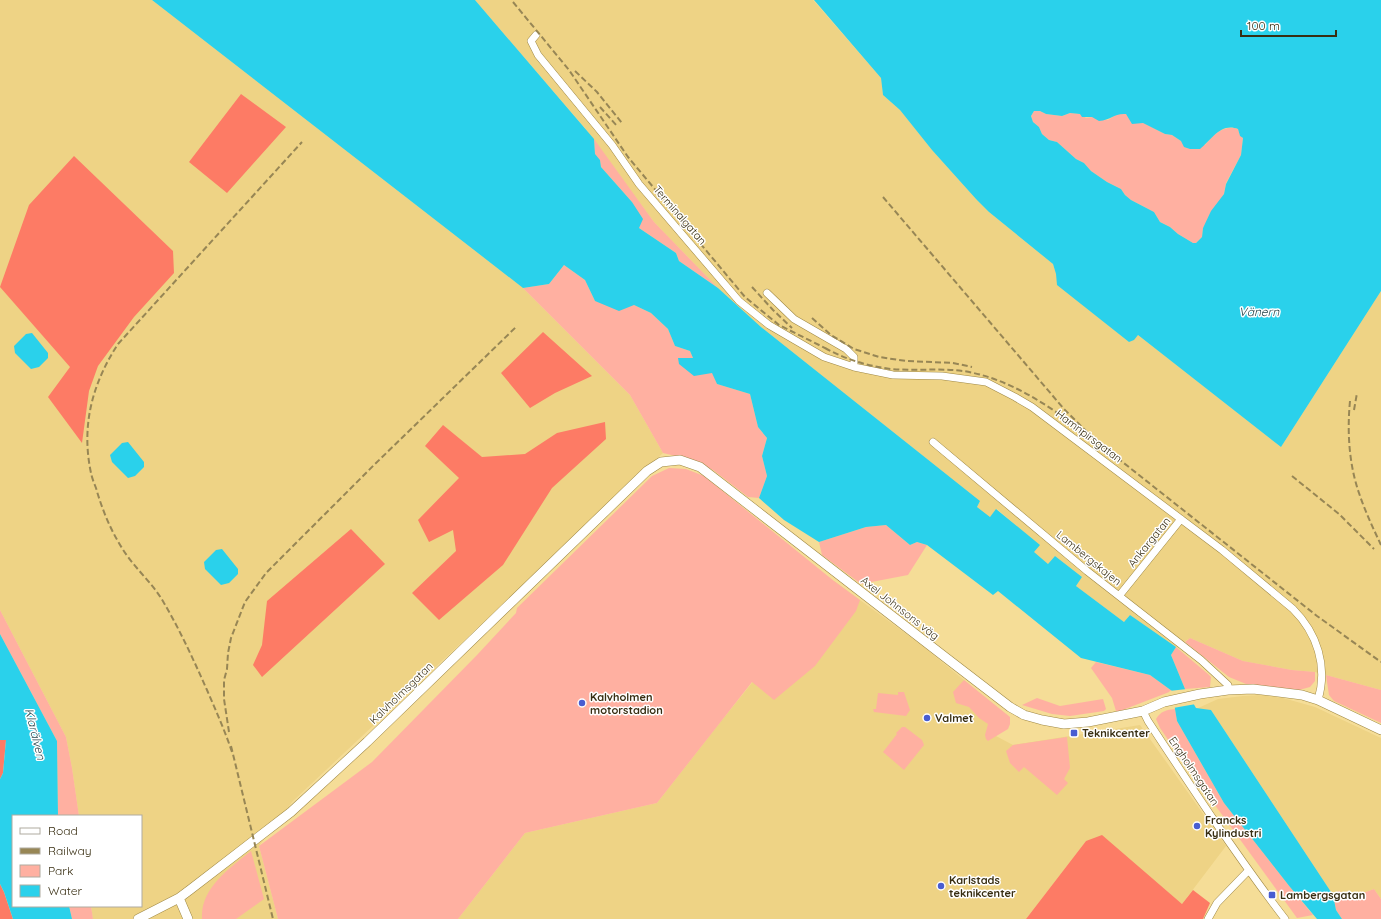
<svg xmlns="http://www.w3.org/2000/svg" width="1381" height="919" viewBox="0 0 1381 919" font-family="Quicksand,sans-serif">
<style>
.built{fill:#eed385}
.green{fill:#ffb0a1}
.forest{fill:#fd7b65}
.water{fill:#2ad1eb;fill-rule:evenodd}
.pier{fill:#f5dd97}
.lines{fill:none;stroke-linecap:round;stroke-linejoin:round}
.minor-casing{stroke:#9f8844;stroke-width:8}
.tertiary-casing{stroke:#9f8844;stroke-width:10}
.minor{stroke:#fff;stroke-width:7}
.tertiary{stroke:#fff;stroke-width:9}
.rail{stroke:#978655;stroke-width:2;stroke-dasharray:6 3;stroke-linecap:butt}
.poi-dot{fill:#485dd1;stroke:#fff;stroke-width:1.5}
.labels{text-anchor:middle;stroke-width:3;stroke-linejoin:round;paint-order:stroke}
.street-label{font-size:11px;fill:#382e12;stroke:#fff}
.poi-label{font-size:11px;font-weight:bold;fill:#382e12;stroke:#fff;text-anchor:start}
.water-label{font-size:12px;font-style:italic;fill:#1c3c42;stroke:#fff}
</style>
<rect width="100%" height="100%" fill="#f5dd97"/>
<!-- built -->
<path class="built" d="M0,0H152L523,288L630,395L663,453L292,802L259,846L278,919H93L91,906H141V816H79L72,768L66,737L0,610Z
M475,0H813L881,78L883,95L900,110L932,150L976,199L989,212L1053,264L1056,274L1058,285L1129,342L1138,335L1281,447L1381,291V690L1315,672L1292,670L1243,661L1190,638L1176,647L1130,615L1124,622L1076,586L1082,577L1055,556L1048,564L1033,552L1039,545L997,509L990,517L977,507L980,501L761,327L718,288L654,222L585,128Z
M834,581L920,644L1009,717L996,736L1013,745L1140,725L1226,846L1182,904L1133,863L1086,841L1026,919H458L525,833L657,803L718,725Z
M1262,695L1283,698L1315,707L1381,738V899L1374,889L1352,897L1339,891L1333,895L1211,710L1196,709L1218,699L1243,696Z"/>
<!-- green -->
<path class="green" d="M1034,111H1040L1046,114L1062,116L1070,113L1081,114L1086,118L1092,117L1108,120L1117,114H1126L1165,134L1172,135L1181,141L1205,145C1213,135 1224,124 1238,129L1240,136L1243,138L1241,155L1226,183L1224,194L1203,228L1202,237L1196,243H1193L1178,234L1170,227L1160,222L1154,212L1131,200L1125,195L1121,189L1107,182L1091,171L1084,163L1076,159L1057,142L1049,140L1042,134L1039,127L1033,122L1031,116Z
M594,139L654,222L718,288L679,261L676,253L639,228L632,202L601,167L600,160L595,155Z
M564,265L585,280L595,301L634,305L651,313L668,329L675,346L690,351L693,358H678L713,373L717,384L750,394L758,427L767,438L762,456L767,476L759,498L748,497L713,470L692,460L663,453L630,395L523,288L549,284Z
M669,468L686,469L704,476L834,581L860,600L856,611L815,666L774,700L752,682L657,803L525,833L458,919H278L259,846L372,762L477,655L516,613L517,608L652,476Z
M886,525L910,545L917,542L927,545L908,575L861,584L822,555L819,542L866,527Z
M0,610L66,737L72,768L79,816H58L57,741L0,634Z
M1190,638L1243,661L1292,670L1315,672V681L1310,687L1299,690L1246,684L1229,677L1185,642Z
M1176,647L1208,674L1211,677L1210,687L1185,689L1171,655Z
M1096,662L1150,675L1172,691L1120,711H1116L1112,698L1091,668Z
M1326,675L1381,690V723L1334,701L1329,695Z
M964,680L1010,717V724L1008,729L988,741L986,739L985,735L988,724L979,718L969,707L956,703L953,692Z
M898,692H904L910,710L906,716L874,712L873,709H876L878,693L898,695Z
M1037,698L1060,706L1103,699L1106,709L1104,711L1070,716L1052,714L1022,705Z
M1175,709L1177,721L1224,803L1290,887L1313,915L1297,918L1180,757L1160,728L1156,719C1161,711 1166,710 1175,709Z
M902,727H905L922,740L924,745L904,770L883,752L897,734L896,733Z
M1067,737L1070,768L1064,779L1068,783L1057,795L1024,767L1019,772L1010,763L1006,751L1013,745Z
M251,851L264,899L236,919H202C200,888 230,868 251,851Z
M1374,889L1381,899V919H1342L1336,910L1333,895L1339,891L1352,897Z
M69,906H91L93,919H72Z"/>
<!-- forest -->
<path class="forest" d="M241,94L286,127L227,193L189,162Z
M74,156L173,251L174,273L134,317L98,366L89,391L82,443L48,397L70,367L0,287L29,205Z
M543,332L592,376L555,393L530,408L501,373Z
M605,422L606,439L552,488L503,565L439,620L412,593L456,551L453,530L429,542L418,520L459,478L425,446L443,425L482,457L525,454L557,433Z
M351,529L385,564L262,677L253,665L262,645L267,601Z
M0,740H6L3,773L0,779Z
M1102,835L1182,904L1193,890L1210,903L1203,919H1026L1086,841Z
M0,884L4,892L13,919H0Z"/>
<!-- water -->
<path class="water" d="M152,0H475L594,139L595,154L600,160L601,167L632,202L643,219L639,228L676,253L679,261L718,288L761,327L980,501L977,507L990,517L996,509L1040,545L1034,552L1048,564L1055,556L1082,577L1076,586L1124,622L1130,615L1176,647L1171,655L1185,689L1196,708L1211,710L1333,895L1336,910L1342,919H1317L1290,887L1224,803L1177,721L1172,691L1150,675L1081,658L998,591L993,595L927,545L917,542L910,545L886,525L866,527L819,542L784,520L759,498L767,476L762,456L767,438L758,427L750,394L717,384L712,373L694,376L679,364L678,358H693L690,351L675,346L668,329L651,313L634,305L619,311L595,301L585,280L564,265L549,284L523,288Z
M814,0H1381V291L1281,447L1138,335L1134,340L1129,342L1057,285L1056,274L1053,264L989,212L976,199L932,150L900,110L883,95L881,78ZM1034,111H1040L1046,114L1062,116L1070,113L1080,114L1082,117H1092L1099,121C1111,120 1114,113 1126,114L1132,124L1143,123L1165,134L1172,135L1181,141L1184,147L1190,149H1200C1211,140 1221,122 1238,129L1240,136L1243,138L1241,155L1226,184L1224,194L1211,211L1203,228L1202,237L1196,243H1193L1178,234L1170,227L1160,222L1154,212L1131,200L1125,195L1121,189L1107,182L1091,171L1084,163L1076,159L1057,142L1049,140L1042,134L1039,127L1033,122L1031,116Z
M32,333L48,353V358L39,367L31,369L15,353L14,346L26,334Z
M128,442L144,462V467L135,476L128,478L112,462L110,455L122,443Z
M222,549L238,569V574L229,583L221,585L205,569L204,562L216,550Z
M0,634L57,741L58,816H13V906H69L72,919H13L4,892L0,884V779L3,773L6,740H0Z"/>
<!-- pier -->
<path class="pier" d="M1187,689L1196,704L1173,708L1170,692L1169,691Z"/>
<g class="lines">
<!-- minor casing -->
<g class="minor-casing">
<path id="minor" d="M536,35L531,41L538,55L612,145L639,184L739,301L769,325L793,339L824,357L854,367
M767,293L794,319L846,349L854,357V367L893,375L942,376L986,382L1015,397L1032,407L1222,550L1293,609C1317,633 1328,666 1318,700
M933,442L1087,571L1201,660L1228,685V690
M1119,596L1181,519
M1143,711L1148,721C1192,788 1236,855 1285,919
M1208,919L1217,903L1248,871"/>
</g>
<!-- tertiary casing -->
<g class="tertiary-casing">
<path id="tertiary" d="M179,898L188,919
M138,919L179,898L191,889L291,812L367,742L647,471L661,462L680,460L700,467L945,657L1010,707L1024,715L1042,720L1064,724L1088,722L1143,711L1164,702L1200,694L1228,690L1253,689L1302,695L1318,700L1381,730"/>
</g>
<!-- minor -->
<use href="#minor" class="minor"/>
<!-- tertiary -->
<use href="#tertiary" class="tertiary"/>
<!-- rail -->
<path class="rail" d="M513,2L569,70L628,157L745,297L779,325L829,350
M575,71L597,92L622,123
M600,107L617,126
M883,197L1064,409L1096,441L1317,616L1381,662
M752,287L773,310L792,328
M812,318L831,335L854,349L879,357L906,361L953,363L972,367
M825,348C845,359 867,366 891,369C915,371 939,368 963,371C1003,377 1040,400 1072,423
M1350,401C1347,432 1349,464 1359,493C1365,511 1373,528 1381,545
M1354,410L1357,393
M1292,476L1339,514L1374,549
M229,732L224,699V680L227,669L228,653L231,638L245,602L266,573L374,465L516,327
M231,746L273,919
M232,752C225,731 216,711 207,690C194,661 181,632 164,603C153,583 134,568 122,548C110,529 102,509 96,488C94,483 92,478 91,473C81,426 92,384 118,344L302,142"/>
</g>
<!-- markers -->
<g class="poi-dot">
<circle cx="582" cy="703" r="4"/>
<circle cx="927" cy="718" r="4"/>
<rect x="1070" y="729" width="8" height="8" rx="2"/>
<circle cx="1197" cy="826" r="4"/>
<circle cx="941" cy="886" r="4"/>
<rect x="1268" y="891" width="8" height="8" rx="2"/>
</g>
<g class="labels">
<!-- street labels -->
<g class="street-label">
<text transform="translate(680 215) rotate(49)" y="4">Terminalgatan</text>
<text transform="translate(1089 436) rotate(37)" y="4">Hamnpirsgatan</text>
<text transform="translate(1149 542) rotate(-51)" y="4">Ankargatan</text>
<text transform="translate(1089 558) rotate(39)" y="4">Lambergskajen</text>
<text transform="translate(900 608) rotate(38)" y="4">Axel Johnsons väg</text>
<text transform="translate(401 693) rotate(-44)" y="4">Kalvholmsgatan</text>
<text transform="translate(1194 771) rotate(56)" y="4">Engholmsgatan</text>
</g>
<!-- poi labels -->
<g class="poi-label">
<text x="590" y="701">Kalvholmen<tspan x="590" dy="13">motorstadion</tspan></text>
<text x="935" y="722">Valmet</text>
<text x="1082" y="737">Teknikcenter</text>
<text x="1205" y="824">Francks<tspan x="1205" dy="13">Kylindustri</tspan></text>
<text x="949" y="884">Karlstads<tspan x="949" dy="13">teknikcenter</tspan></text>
<text x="1280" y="899">Lambergsgatan</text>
</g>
<!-- water labels -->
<g class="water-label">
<text x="1259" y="316">Vänern</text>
<text transform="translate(35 734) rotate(76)" y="4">Klarälven</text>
</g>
</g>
<!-- legend -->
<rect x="12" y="815" width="130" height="92" fill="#ffffff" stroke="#afaba0"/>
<rect x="20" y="828" width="20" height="6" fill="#ffffff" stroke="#afaba0"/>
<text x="48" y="835" font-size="12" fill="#382e12">Road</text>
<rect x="20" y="848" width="20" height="6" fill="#978655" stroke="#afaba0"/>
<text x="48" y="855" font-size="12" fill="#382e12">Railway</text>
<rect x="20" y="865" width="20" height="12" fill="#ffb0a1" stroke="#afaba0"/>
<text x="48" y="875" font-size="12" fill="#382e12">Park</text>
<rect x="20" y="885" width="20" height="12" fill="#2ad1eb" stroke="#afaba0"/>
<text x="48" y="895" font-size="12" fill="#382e12">Water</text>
<!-- scale -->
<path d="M1241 30v6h95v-6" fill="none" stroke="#382e12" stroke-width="2"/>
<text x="1247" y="30" font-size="12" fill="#382e12" stroke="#ffffff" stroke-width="3" paint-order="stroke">100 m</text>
</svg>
